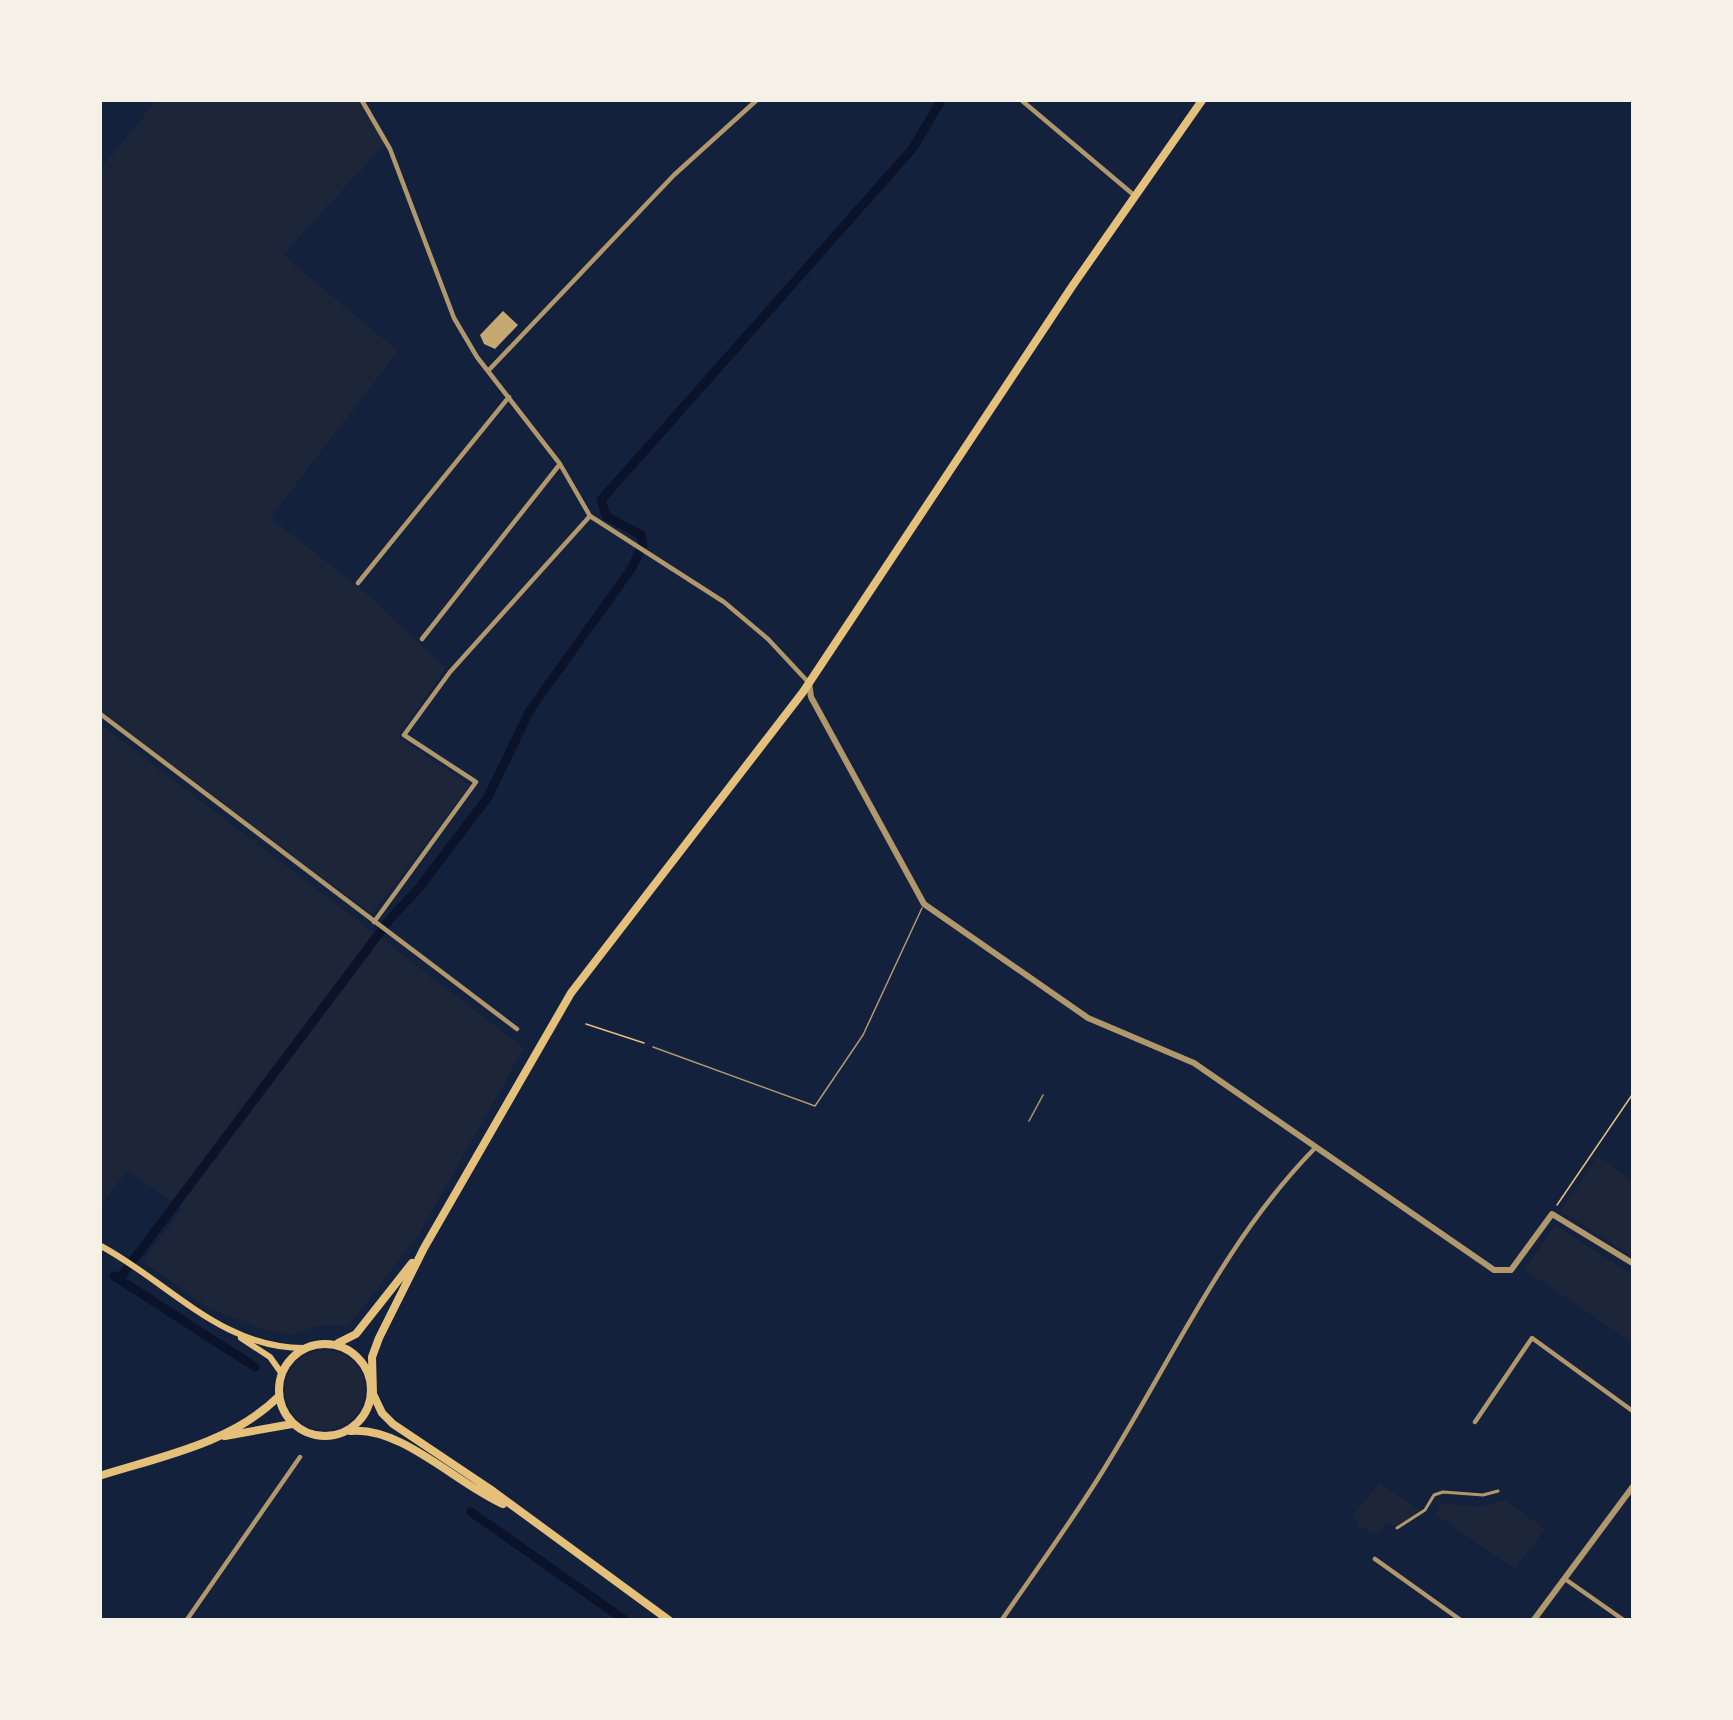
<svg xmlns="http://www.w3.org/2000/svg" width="1733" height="1720" viewBox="0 0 1733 1720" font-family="'Titillium Web',sans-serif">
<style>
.green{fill:#1d2539}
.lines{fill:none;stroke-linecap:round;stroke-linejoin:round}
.canal{stroke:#0b132b;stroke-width:9}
.building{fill:#c6a872}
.path{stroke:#e5c07b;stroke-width:1.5}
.service{stroke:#b1986c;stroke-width:1.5}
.pedestrian{stroke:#b1986c;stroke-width:3}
.minor{stroke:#b1986c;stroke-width:4.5}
.tertiary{stroke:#b1986c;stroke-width:6}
.secondary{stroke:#e5c07b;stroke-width:6}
.primary{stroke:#e5c07b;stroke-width:8}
</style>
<rect width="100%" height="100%" fill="#14213d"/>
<!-- green -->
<path class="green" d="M158,99H361L388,140L283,255L398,351L270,518L360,588L446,668L397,737L470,785L372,914L99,711V170Z
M99,723L524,1048L419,1234L348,1326L320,1325L292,1335L261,1328L208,1308L143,1261L182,1209L127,1170L99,1208Z
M1598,1156L1634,1182V1257L1560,1211Z
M1555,1225L1634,1276V1344L1525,1270Z
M285 1390a40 40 0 1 1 80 0a40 40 0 1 1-80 0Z
M1379,1483L1423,1512L1394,1526L1387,1522L1377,1535L1357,1525L1358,1521L1352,1517Z
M1505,1500L1545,1529L1515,1569L1436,1515L1441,1503L1477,1507Z"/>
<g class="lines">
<!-- canal -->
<path class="canal" d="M114,1276L255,1367
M119,1279L390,919L419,888L488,797L530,710L631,569L643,545L641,535L606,516L601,500L913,148L942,99
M471,1512L626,1621"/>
</g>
<!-- building -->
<path class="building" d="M503,311L518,325L495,349L484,344L480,335Z"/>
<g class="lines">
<!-- path -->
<path class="path" d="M586,1024L644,1043
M1557,1205L1634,1092"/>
<!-- service -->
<path class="service" d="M653,1047L815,1106L863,1035L922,908
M1029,1121L1043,1095"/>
<!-- pedestrian -->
<path class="pedestrian" d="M1397,1528L1425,1510L1434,1495L1443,1492L1483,1495L1498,1491"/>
<!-- minor -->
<path class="minor" d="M361,99L390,149L454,318L477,357L560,464L590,516L724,602L768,639L809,683
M1020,99L1135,196
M488,371L674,175L758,99
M358,583L509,397
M422,639L560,464
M99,713L517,1029
M374,922L476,782L404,735L450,672L590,516
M1475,1422L1532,1338L1634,1412
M1375,1559L1462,1621
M1565,1579L1625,1621
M186,1621L300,1457
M1001,1621C1036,1570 1072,1521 1104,1469C1172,1360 1224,1241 1315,1148"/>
<!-- tertiary -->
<path class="tertiary" d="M809,683L811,697L924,904L1088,1018L1194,1063L1494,1270H1511L1552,1214L1634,1264
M1533,1621L1634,1485"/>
<!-- secondary -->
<path class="secondary" d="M99,1245C168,1281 222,1350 307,1348
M241,1338L270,1357L282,1374"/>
<!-- primary -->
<path class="primary" d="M338,1343L356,1334L412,1263
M279 1390a46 46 0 1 1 92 0a46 46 0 1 1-92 0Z
M351,1431C401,1426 457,1484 503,1504
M225,1436L292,1424
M99,1476C159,1457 232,1443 278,1397
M670,1621L490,1489L393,1424L382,1413L373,1394L372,1357L379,1338L424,1248L571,993L803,692L1073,285L1203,99"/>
</g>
<!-- border -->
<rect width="1733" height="1720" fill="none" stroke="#f6f1e7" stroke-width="204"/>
</svg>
